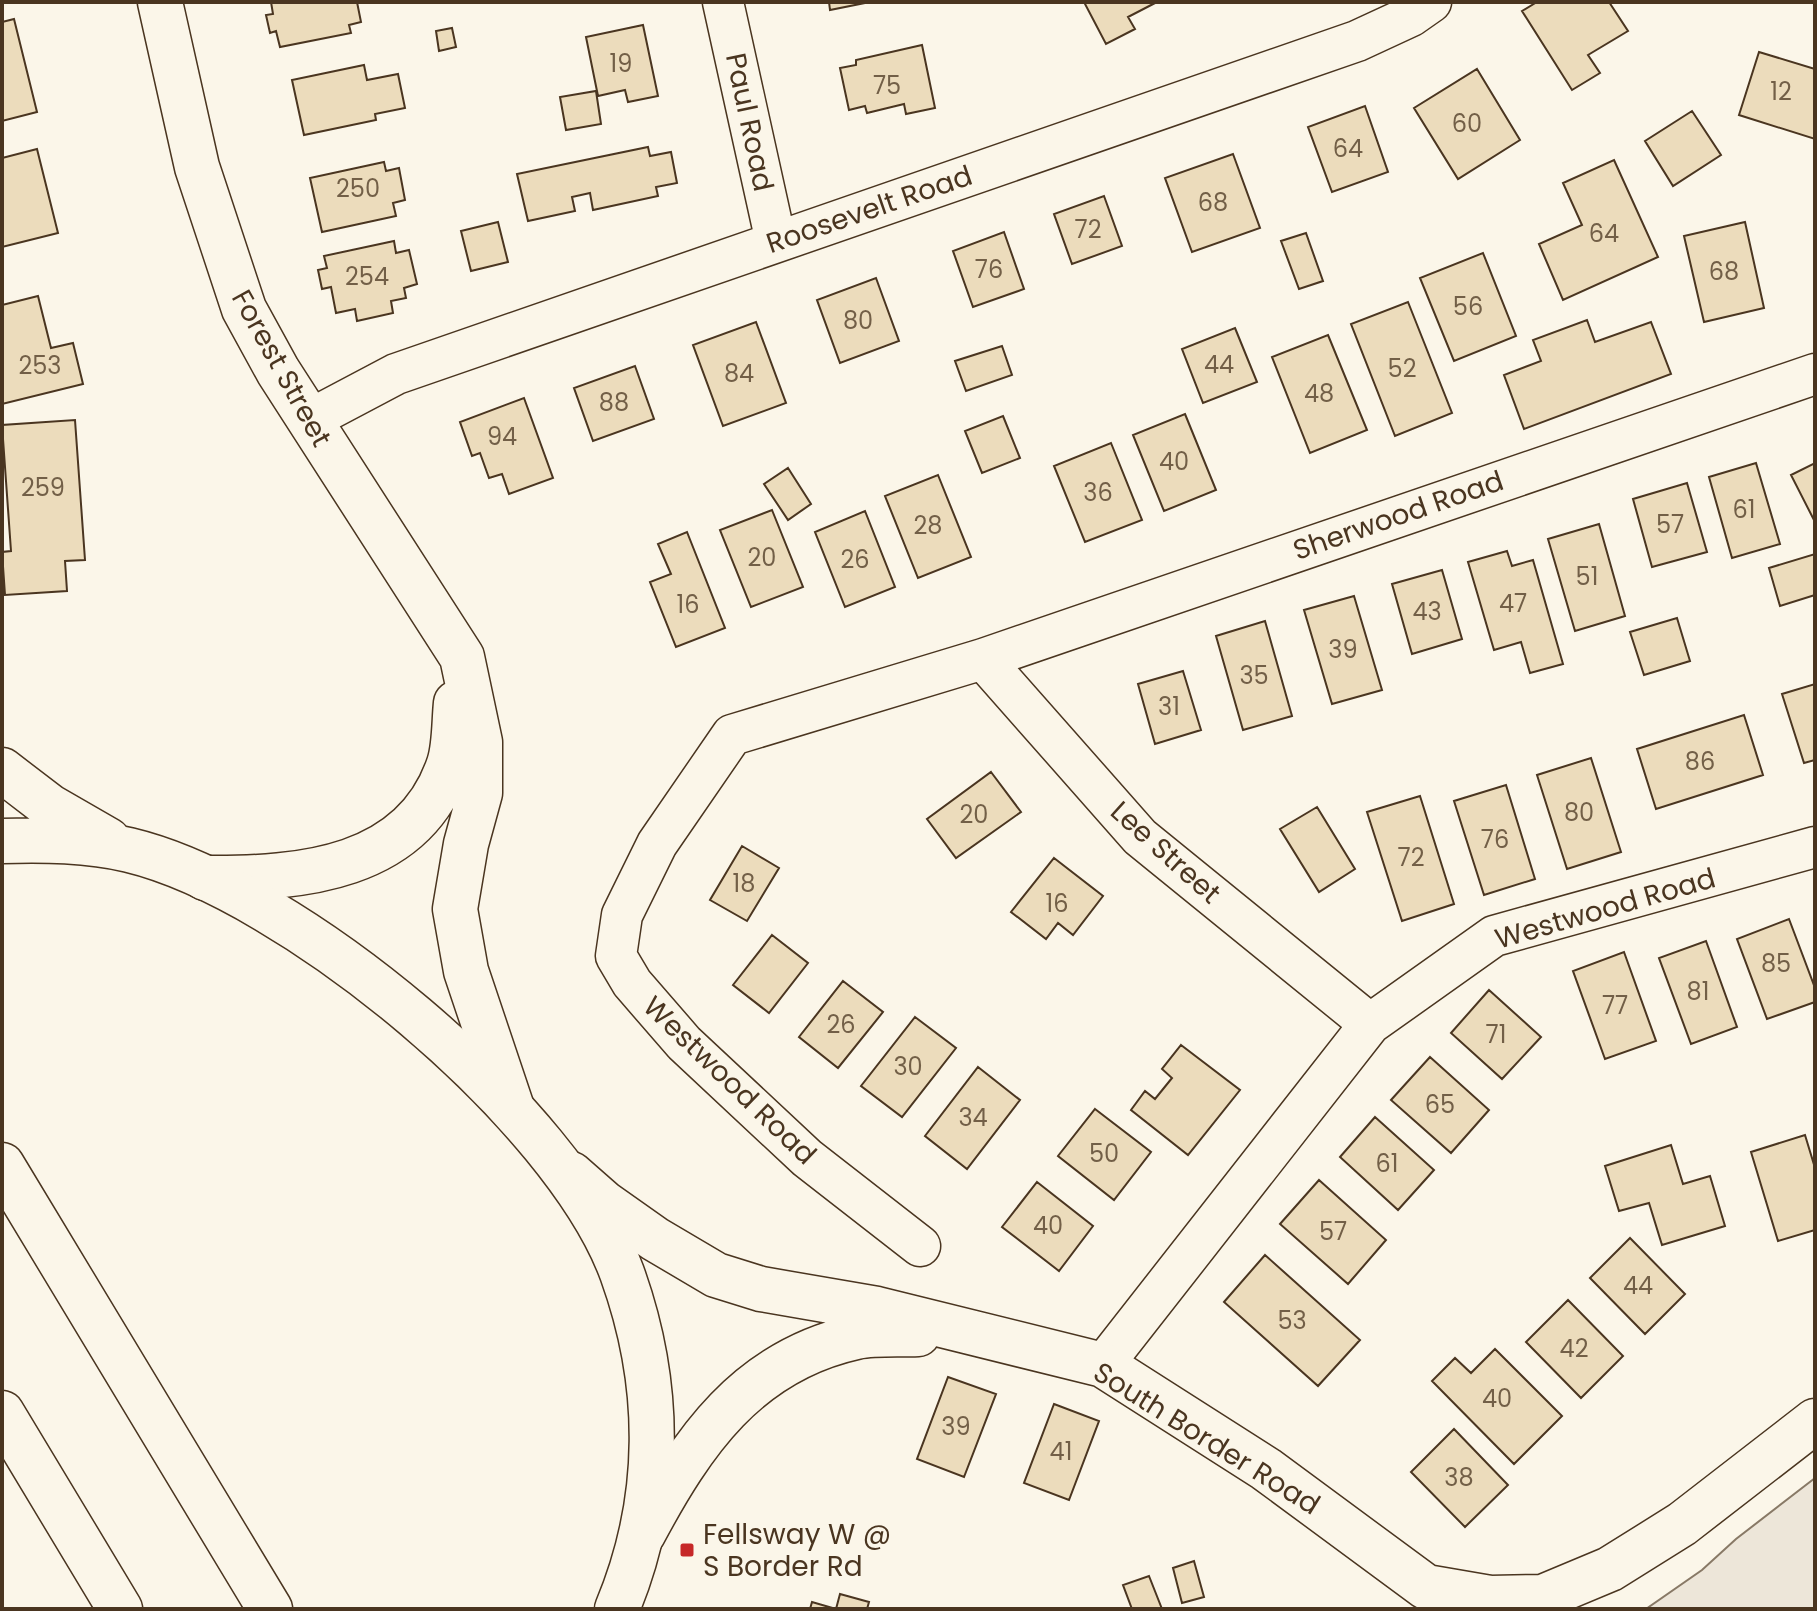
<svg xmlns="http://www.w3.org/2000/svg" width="1817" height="1611" viewBox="0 0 1817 1611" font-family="Poppins,sans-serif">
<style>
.green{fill:#ede6d9;stroke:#887966;stroke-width:2}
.building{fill:#ecdcbc;stroke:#4a3520;stroke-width:2}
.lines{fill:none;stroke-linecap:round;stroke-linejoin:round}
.minor-casing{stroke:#4a3520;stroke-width:43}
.tertiary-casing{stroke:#4a3520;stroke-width:47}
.secondary-casing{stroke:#4a3520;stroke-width:47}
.primary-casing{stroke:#4a3520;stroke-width:47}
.motorway-casing{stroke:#4a3520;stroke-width:47}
.minor{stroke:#fbf6e9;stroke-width:40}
.tertiary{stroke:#fbf6e9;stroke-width:44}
.secondary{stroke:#fbf6e9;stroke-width:44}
.primary{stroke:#fbf6e9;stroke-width:44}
.motorway{stroke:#fbf6e9;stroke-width:44}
.poi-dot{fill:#c62828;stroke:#fbf6e9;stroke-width:3}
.labels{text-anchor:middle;stroke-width:6;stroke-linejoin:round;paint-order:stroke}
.number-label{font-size:24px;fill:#725f47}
.street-label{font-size:28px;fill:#4a3520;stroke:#fbf6e9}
.poi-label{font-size:28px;fill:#4a3520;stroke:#fbf6e9;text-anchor:start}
</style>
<rect width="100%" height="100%" fill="#fbf6e9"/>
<!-- green -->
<path class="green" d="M1815,1478V1609H1646L1702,1570L1736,1539Z"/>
<!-- building -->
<path class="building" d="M271,2H357L361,22L349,25L351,33L280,47L276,31L270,33L266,15L273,14Z
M829,2H870L830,10Z
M1084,2H1157L1128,17L1135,29L1106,44Z
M1537,2H1609L1628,31L1588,55L1600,73L1572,90L1522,11Z
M14,19L37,112L2,121V22Z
M643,25L658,96L628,102L625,90L598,96L586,37Z
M452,28L456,47L439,51L436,31Z
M922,45L935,108L906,114L904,104L867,113L865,106L849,110L840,68L856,65V60Z
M1759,52L1815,69V139L1739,115Z
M364,65L367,80L398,74L405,108L375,114L376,120L304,135L292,80Z
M1477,69L1520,140L1458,179L1414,108Z
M596,91L601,124L566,130L560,97Z
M1365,106L1388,172L1332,192L1308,127Z
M1692,111L1721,155L1673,186L1645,141Z
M648,147L650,156L671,152L677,183L656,187L658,196L593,210L590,193L572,197L575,211L528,221L517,174Z
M37,149L58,233L2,247V158Z
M1233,154L1260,228L1192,252L1165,178Z
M1614,160L1658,257L1563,300L1539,244L1582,225L1563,183Z
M384,162L386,171L399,168L405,200L393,203L396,216L322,232L310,178Z
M1104,196L1122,246L1072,264L1054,214Z
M498,222L508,262L471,271L461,231Z
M1745,222L1764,308L1704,322L1684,236Z
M1004,232L1024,289L973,307L953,251Z
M1306,233L1323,281L1299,289L1281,241Z
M394,241L396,253L409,250L417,284L404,288L406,298L391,301L393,313L357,321L355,309L336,313L331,287L322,289L318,270L327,268L324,256Z
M1483,253L1516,336L1454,361L1420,278Z
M876,278L899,341L840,363L817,300Z
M38,296L51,348L73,343L83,384L2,404V305Z
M1408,302L1452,413L1395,436L1351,324Z
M1587,320L1595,342L1651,322L1671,374L1524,429L1504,375L1541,361L1533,340Z
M756,322L786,403L723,426L693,345Z
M1235,328L1257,382L1203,403L1182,349Z
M1328,335L1367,430L1310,453L1272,357Z
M1002,346L1012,375L966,391L955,361Z
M635,366L654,419L593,441L574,388Z
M524,398L553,478L509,494L502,474L489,478L480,453L472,456L460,422Z
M1185,414L1216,490L1164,511L1133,435Z
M1003,416L1020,458L982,473L965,431Z
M75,420L85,560L65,561L67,591L5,595L2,552L11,551L2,425Z
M1111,443L1142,520L1085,542L1054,466Z
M1756,463L1780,544L1732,558L1709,477Z
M1815,463V522L1791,475Z
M788,468L811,504L788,520L764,484Z
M938,475L971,557L918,578L885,496Z
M1687,483L1707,552L1652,567L1633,499Z
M772,510L803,587L751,607L720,530Z
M865,511L895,587L845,607L815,532Z
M1599,524L1625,616L1575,631L1548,539Z
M687,532L725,628L676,647L650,582L671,574L658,544Z
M1507,551L1512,566L1533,560L1563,664L1530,673L1521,642L1494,650L1468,562Z
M1815,554V595L1780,606L1769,568Z
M1442,570L1462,639L1412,654L1392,584Z
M1354,596L1382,690L1332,704L1304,610Z
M1677,618L1690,661L1644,675L1630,632Z
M1265,621L1292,716L1243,730L1216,636Z
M1183,671L1201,730L1155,744L1138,684Z
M1815,684V760L1804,763L1782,694Z
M1744,715L1763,775L1656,809L1637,749Z
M1591,758L1621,852L1567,869L1537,775Z
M991,772L1021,812L956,858L927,819Z
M1506,785L1535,879L1484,895L1454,801Z
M1420,796L1454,904L1402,921L1367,812Z
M1317,807L1355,869L1319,892L1280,829Z
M742,846L779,868L747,921L710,900Z
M1054,858L1103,896L1073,935L1058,923L1046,939L1011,912Z
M1789,919L1815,988V1002L1767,1019L1737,939Z
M772,935L808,963L769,1013L733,985Z
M1706,941L1737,1027L1691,1044L1659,958Z
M1624,952L1656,1041L1605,1059L1573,971Z
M843,981L883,1012L838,1068L799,1037Z
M1489,990L1541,1037L1502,1079L1451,1033Z
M915,1017L956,1048L902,1117L861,1086Z
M1181,1045L1240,1090L1188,1155L1131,1110L1145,1091L1155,1099L1172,1078L1162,1069Z
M1430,1057L1489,1110L1451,1153L1391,1100Z
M978,1067L1020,1100L967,1169L925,1136Z
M1095,1109L1151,1152L1114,1200L1058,1156Z
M1375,1117L1434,1170L1398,1210L1340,1157Z
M1805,1135L1815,1168V1230L1778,1241L1751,1152Z
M1671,1145L1683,1184L1710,1176L1725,1226L1662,1245L1649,1203L1619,1211L1605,1166Z
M1319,1180L1386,1240L1348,1284L1280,1224Z
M1037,1182L1093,1226L1059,1271L1002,1227Z
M1630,1238L1685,1294L1645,1334L1590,1278Z
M1265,1255L1360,1340L1318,1386L1224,1302Z
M1568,1300L1623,1356L1581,1398L1526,1342Z
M1495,1349L1562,1416L1514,1464L1432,1381L1455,1358L1471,1373Z
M948,1377L996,1394L964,1477L917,1459Z
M1054,1404L1099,1421L1069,1500L1024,1483Z
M1454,1429L1508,1485L1465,1527L1411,1472Z
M1194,1561L1204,1597L1182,1603L1173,1568Z
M1149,1576L1162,1609H1132L1123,1585Z
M840,1594L869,1602L867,1609H810L812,1602L836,1609Z"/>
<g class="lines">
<!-- minor casing -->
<g class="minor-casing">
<path id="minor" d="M723,2L776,242
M309,420L396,374L1357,41L1411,16L1431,2
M983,659L1140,837L1370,1024
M920,1246L807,1158L684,1043L632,983L616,956L622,915L657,844L732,735L983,659L1815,374
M1103,1365L1370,1024L1494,936L1815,847"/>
</g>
<!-- tertiary casing -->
<g class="tertiary-casing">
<path id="tertiary" d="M160,2L197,167L244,309L278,371L462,657L480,742V793L466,844L455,909L466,971L512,1108
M205,878C300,879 414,870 449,764C455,746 454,722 456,703"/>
</g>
<!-- secondary casing -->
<g class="secondary-casing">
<path id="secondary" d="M571,1174L604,1203L655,1239L716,1275L761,1289L877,1309L1103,1365L1266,1469L1426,1587L1490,1598L1543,1597L1610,1569L1682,1524L1815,1421
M643,1534C692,1442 747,1361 856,1337C875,1333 898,1335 918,1334"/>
</g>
<!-- primary casing -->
<g class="primary-casing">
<path id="primary" d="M2,770L49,806L108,840
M2,841C43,840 88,840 129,850C292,889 564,1114 622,1273C662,1384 663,1499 617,1609"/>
</g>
<!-- motorway casing -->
<g class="motorway-casing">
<path id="motorway" d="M2,1165L270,1609
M2,1413L120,1609"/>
</g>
<!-- minor -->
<use href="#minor" class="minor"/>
<!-- tertiary -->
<use href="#tertiary" class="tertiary"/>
<!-- secondary -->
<use href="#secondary" class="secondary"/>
<!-- primary -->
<use href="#primary" class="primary"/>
<!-- motorway -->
<use href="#motorway" class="motorway"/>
</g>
<!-- markers -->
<rect class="poi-dot" x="679" y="1542" width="16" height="16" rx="4"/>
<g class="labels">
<!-- number labels -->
<g class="number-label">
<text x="621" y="72">19</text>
<text x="887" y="94">75</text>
<text x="1781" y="100">12</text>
<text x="1467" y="132">60</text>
<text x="1348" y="157">64</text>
<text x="358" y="197">250</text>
<text x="1213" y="211">68</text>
<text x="1088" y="238">72</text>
<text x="1604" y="242">64</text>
<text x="989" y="278">76</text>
<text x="1724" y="280">68</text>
<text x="367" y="285">254</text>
<text x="1468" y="315">56</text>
<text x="858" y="329">80</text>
<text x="1219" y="373">44</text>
<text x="40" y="374">253</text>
<text x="1402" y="377">52</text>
<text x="739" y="382">84</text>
<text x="1319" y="402">48</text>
<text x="614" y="411">88</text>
<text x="502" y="445">94</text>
<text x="1174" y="470">40</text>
<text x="43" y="496">259</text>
<text x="1098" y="501">36</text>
<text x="1744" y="518">61</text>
<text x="1670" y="533">57</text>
<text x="928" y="534">28</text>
<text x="762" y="566">20</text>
<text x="855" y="568">26</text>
<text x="1587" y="585">51</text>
<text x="1513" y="612">47</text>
<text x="688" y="613">16</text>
<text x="1427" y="620">43</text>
<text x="1343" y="658">39</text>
<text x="1254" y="684">35</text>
<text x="1169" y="715">31</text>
<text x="1700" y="770">86</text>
<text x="1579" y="821">80</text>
<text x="974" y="823">20</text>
<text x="1495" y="848">76</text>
<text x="1411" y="866">72</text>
<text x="744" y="892">18</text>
<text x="1057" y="912">16</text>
<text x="1776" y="972">85</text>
<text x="1698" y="1000">81</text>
<text x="1615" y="1014">77</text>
<text x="841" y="1033">26</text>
<text x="1496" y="1043">71</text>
<text x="908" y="1075">30</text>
<text x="1440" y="1113">65</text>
<text x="973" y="1126">34</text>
<text x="1104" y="1162">50</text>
<text x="1387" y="1172">61</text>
<text x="1048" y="1234">40</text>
<text x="1333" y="1240">57</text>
<text x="1638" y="1294">44</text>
<text x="1292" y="1329">53</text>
<text x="1574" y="1357">42</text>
<text x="1497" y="1407">40</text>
<text x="956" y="1435">39</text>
<text x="1061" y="1460">41</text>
<text x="1459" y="1486">38</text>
</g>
<!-- street labels -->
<g class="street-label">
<text transform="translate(750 122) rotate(78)" y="10">Paul Road</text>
<text transform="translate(869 209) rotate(-19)" y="10">Roosevelt Road</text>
<text transform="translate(282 368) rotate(61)" y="10">Forest Street</text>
<text transform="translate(1398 515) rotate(-19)" y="10">Sherwood Road</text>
<text transform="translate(1166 852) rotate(42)" y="10">Lee Street</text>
<text transform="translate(1605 908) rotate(-16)" y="10">Westwood Road</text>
<text transform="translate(730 1080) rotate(44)" y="10">Westwood Road</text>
<text transform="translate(1207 1438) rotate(32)" y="10">South Border Road</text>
</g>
<!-- poi labels -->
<g class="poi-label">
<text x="703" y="1544">Fellsway W @<tspan x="703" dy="32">S Border Rd</tspan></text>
</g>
</g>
<!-- border -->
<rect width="1817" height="1611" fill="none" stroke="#4a3520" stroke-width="8"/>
</svg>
